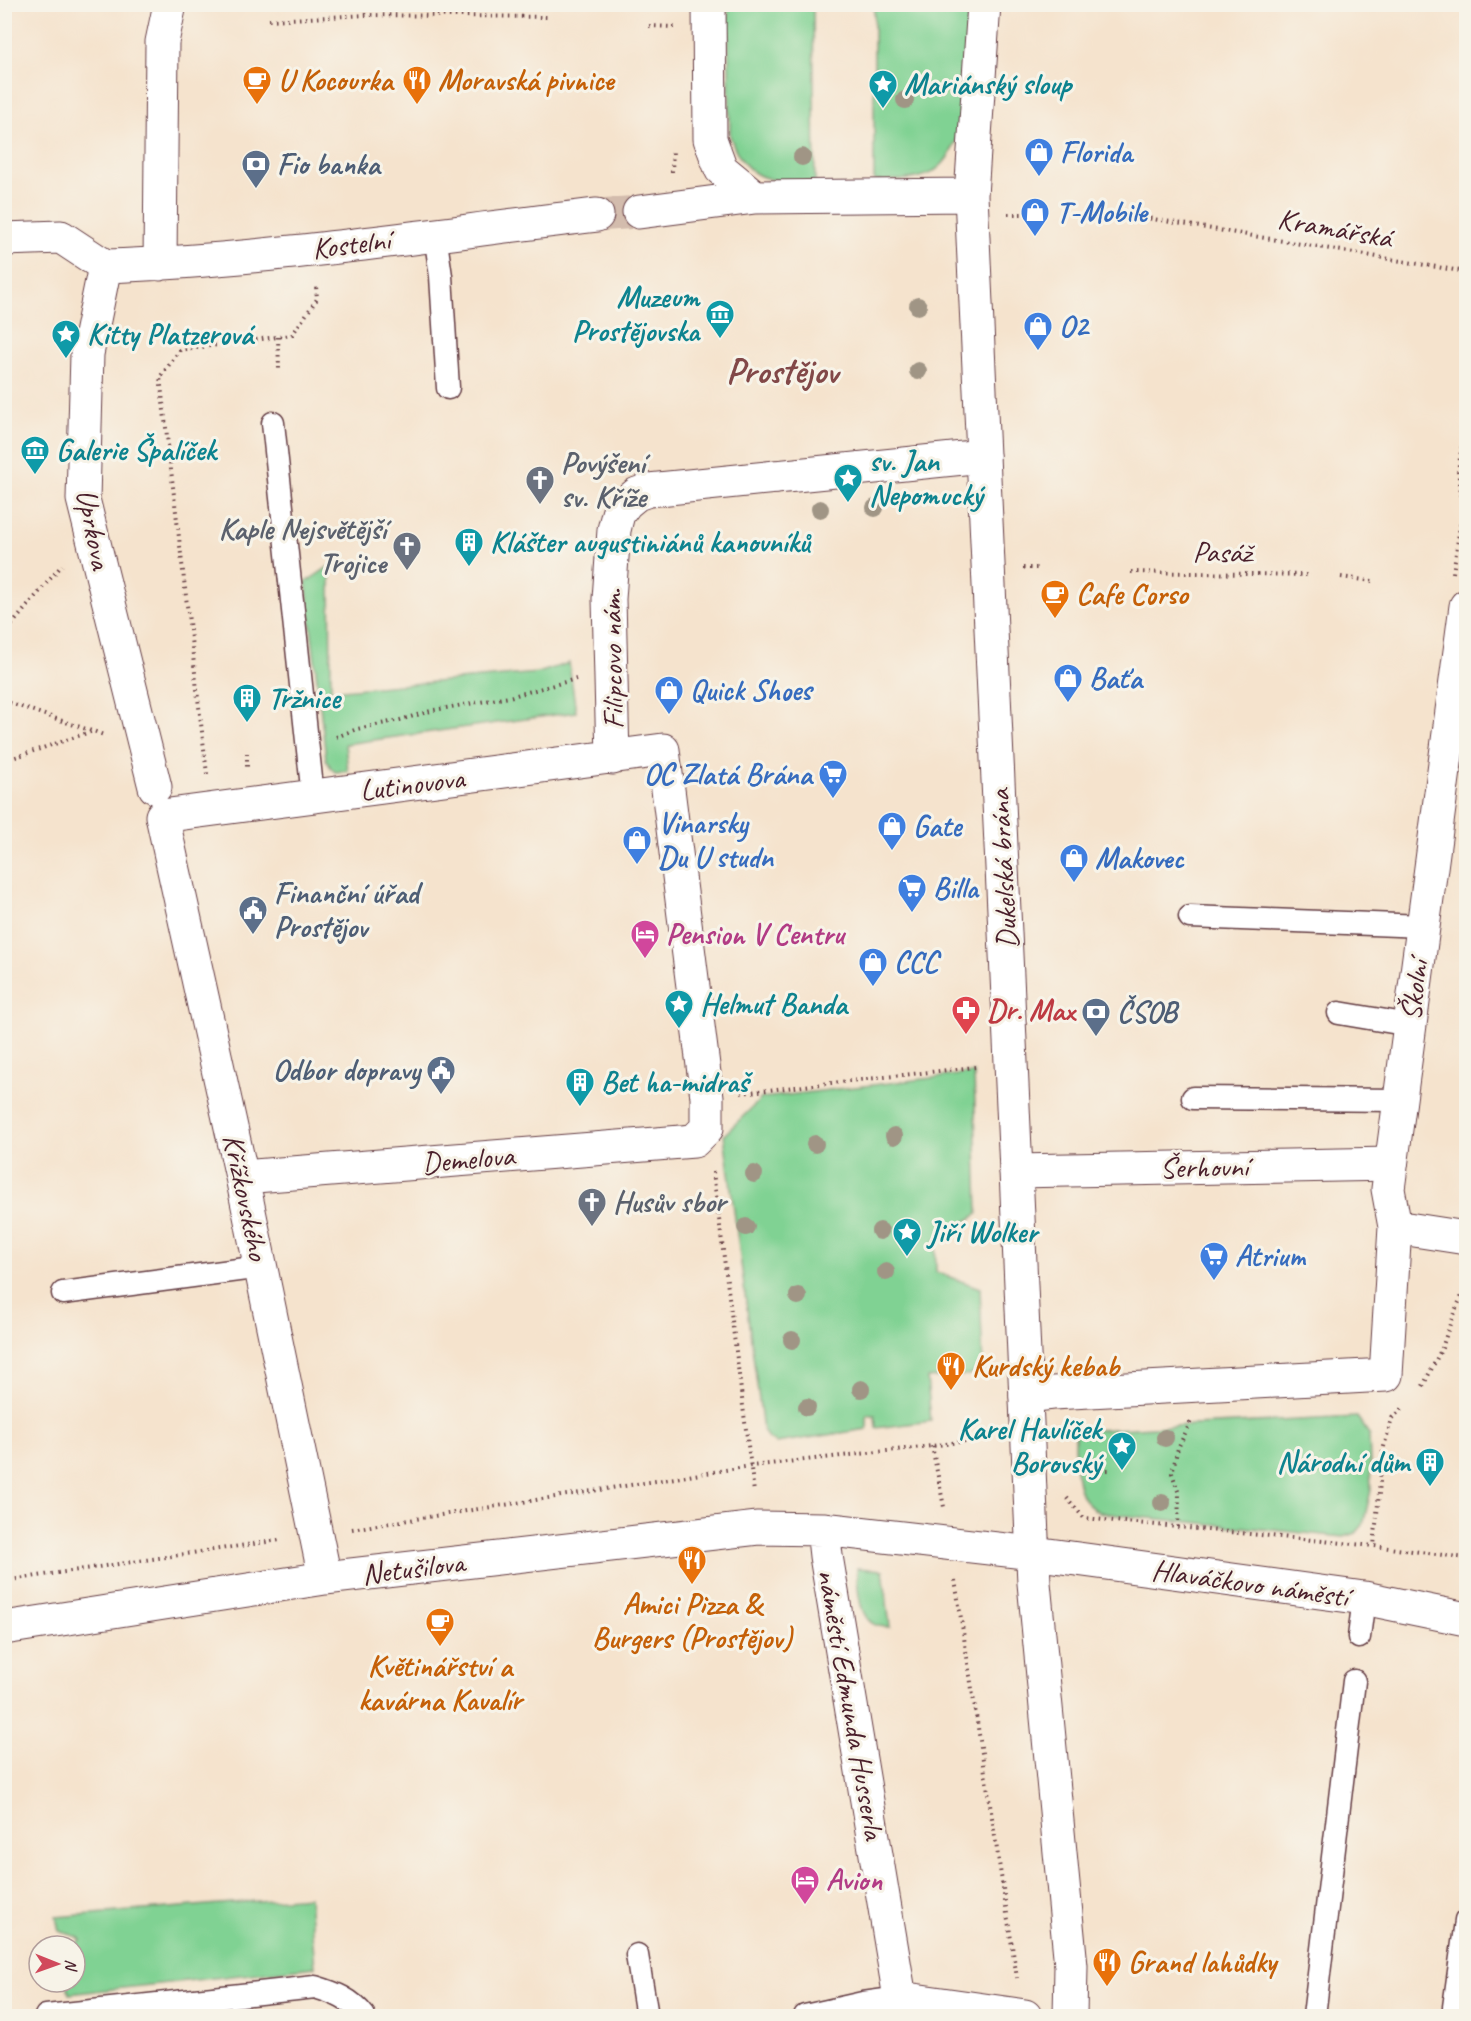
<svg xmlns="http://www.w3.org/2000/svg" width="1471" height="2021" viewBox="0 0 1471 2021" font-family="Caveat,sans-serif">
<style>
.green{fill:#80d293;stroke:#65785f;stroke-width:1.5}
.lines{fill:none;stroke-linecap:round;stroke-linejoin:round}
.minor-tunnel{stroke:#d3bcad;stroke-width:33;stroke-dasharray:33 16;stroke-linecap:butt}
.service-casing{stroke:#643c43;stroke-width:25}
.pedestrian-casing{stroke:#643c43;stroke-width:35}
.minor-casing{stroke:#643c43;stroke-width:35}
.path{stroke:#643c43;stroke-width:4;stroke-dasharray:1.5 4.5;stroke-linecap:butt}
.service{stroke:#fff;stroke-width:22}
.pedestrian{stroke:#fff;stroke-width:33}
.minor{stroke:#fff;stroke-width:33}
.tree{fill:#a09585}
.labels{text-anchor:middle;stroke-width:6;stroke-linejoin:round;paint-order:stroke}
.food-label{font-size:30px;font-weight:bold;fill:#c56008;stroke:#f7f3e8;text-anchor:start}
.culture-label{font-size:30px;font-weight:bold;fill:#0d838f;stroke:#f7f3e8;text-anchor:start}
.shop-label{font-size:30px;font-weight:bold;fill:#366cbe;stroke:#f7f3e8;text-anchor:start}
.service-label{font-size:30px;font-weight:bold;fill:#4e5e75;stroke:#f7f3e8;text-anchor:start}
.street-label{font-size:30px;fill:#4a1f2b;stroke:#f7f3e8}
.worship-label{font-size:30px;font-weight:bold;fill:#5b616d;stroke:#f7f3e8;text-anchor:start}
.hotel-label{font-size:30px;font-weight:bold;fill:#b23c85;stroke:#f7f3e8;text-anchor:start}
.health-label{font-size:30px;font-weight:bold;fill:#be3a42;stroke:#f7f3e8;text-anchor:start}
.district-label{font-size:36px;font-weight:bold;fill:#824848;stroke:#f7f3e8}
</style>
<rect width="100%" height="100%" fill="#f7f3e8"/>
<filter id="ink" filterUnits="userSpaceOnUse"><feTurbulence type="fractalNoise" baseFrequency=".0167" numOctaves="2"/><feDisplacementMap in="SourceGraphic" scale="12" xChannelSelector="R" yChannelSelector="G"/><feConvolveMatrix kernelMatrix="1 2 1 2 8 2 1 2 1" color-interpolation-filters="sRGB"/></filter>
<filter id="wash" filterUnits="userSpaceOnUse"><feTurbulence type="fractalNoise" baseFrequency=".008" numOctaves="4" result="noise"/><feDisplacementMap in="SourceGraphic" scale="24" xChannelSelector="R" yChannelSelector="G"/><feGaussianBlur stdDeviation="1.35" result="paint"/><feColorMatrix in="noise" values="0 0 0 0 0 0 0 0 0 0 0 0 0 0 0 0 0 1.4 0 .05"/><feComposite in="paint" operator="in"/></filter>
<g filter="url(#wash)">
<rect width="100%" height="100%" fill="#f5e3cd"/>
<!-- green -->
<path class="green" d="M728,5H813L815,182C772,181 746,184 730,136Z
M874,5H970L959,131C946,180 919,180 874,181Z
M330,566L331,691L538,673L569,663L576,712L345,744L348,771L335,772L331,768L326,759L306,582Z
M974,1073L978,1214L935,1240L936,1272L980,1288L983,1368L968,1375L927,1378L931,1421L876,1428L875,1415H867V1429L776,1443L768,1439L763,1430L724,1135L762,1098Z
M1357,1417L1369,1434L1371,1490L1363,1525L1356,1533L1344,1537L1119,1515C1113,1514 1106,1514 1100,1512C1070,1501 1076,1456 1075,1431Z
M857,1568L883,1570L890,1627C884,1627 877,1627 872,1623C858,1614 857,1583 857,1568Z
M309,1897L315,1967L69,1994L67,1982H75V1958L77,1953L75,1944L81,1940L78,1937L59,1931L56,1917Z"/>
</g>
<g filter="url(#ink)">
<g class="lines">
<!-- minor-tunnel -->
<path class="minor-tunnel" d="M597,215L639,212"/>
<!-- service casing -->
<g class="service-casing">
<path id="service" d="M435,234L441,276L448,388
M273,423L313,797
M1190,917L1423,926
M1339,1013L1410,1025
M1193,1098L1399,1100
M63,1293L261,1267
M1359,1637L1364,1598
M637,1955L647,2016
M1454,2007L1466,1921
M46,2016L315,1987C335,1993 351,1999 364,2016
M805,2016L863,2003L900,1998
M1314,2016L1354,1681"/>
</g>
<!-- pedestrian casing -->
<g class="pedestrian-casing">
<path id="pedestrian" d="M776,477L983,456
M1070,2016L1071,1966L1034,1583L1016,1171L1391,1164"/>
</g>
<!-- minor casing -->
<g class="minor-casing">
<path id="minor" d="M709,4L710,139L721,169L755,197L971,195
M984,4L971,195L1016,1171
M639,212L755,197
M4,239L61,237L105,266
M160,264L162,42L170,4
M105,266L87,354L83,499L155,787
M105,266C270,260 433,234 597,215
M613,758L609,599L614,530L618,514L626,503L637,494L649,490L776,477
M242,1177L694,1141L707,1128V1097L663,750L162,816L242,1177L325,1578
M1395,1227L1466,1238
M1026,1396L1053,1393L1386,1375L1395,1227L1388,1189L1466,606
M4,1628L325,1578L758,1528L823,1529
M1025,2016L900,1998L826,1556L823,1529L1033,1553L1364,1598L1466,1619"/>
</g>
<!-- path -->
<path class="path" d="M269,20L367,15L547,17
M649,26L675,27
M672,172L673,149
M1008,214H1023
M1102,216L1147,218L1466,272
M278,337L279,369
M1023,568H1040
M1131,572L1311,575
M1453,573L1463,506L1458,471L1466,419
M1341,577L1373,581
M4,634L62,565
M4,701L92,731
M336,737L357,729L400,720L434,710L509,697L576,679
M247,753V767
M4,761L93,731L104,735
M207,774L160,377L180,350L292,335L317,299L316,285
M741,1093L975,1067
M713,1172L754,1492
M1423,1386L1442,1348L1453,1315L1466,1287
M1402,1409L1392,1418L1383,1450L1374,1546L1466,1558
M932,1446L944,1507
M1065,1471L1109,1470
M1067,1498L1084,1518L1374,1546
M1178,1527L1179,1494L1172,1473L1178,1448L1191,1421
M352,1529L751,1466L932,1446L992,1437
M955,1580L1017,1978
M4,1581L280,1540"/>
<!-- service -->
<use href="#service" class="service"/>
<!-- pedestrian -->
<use href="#pedestrian" class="pedestrian"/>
<!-- minor -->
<use href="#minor" class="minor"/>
</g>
<!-- trees -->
<g class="tree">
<circle cx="905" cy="100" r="9"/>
<circle cx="802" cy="157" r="9"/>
<circle cx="918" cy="306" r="9"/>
<circle cx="918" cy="371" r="9"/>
<circle cx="875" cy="508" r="9"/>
<circle cx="820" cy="509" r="9"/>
<circle cx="894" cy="1136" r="9"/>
<circle cx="815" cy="1144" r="9"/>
<circle cx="754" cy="1174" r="9"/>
<circle cx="746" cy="1227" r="9"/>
<circle cx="880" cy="1231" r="9"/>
<circle cx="886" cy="1272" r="9"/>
<circle cx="798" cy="1296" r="9"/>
<circle cx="792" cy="1340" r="9"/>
<circle cx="861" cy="1389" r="9"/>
<circle cx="807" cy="1407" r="9"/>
<circle cx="1165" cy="1438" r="9"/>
<circle cx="1162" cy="1503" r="9"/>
</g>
</g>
<!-- icons -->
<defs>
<g id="cafe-pin" transform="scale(1.5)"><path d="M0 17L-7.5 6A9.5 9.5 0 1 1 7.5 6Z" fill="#e8710a" stroke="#f7f3e8"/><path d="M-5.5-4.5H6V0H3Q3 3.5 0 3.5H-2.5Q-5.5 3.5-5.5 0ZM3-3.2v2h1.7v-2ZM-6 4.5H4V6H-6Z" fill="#fff"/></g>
<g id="restaurant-pin" transform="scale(1.5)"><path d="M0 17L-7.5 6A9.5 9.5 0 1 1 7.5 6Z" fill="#e8710a" stroke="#f7f3e8"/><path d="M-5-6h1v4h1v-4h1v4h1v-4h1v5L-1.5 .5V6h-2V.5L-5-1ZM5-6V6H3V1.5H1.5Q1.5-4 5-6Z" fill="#fff"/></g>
<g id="sight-pin" transform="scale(1.5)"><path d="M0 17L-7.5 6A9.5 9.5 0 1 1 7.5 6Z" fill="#0f9aa8" stroke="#f7f3e8"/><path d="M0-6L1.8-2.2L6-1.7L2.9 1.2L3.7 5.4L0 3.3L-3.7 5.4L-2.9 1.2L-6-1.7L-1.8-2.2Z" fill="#fff"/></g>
<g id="shop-pin" transform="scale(1.5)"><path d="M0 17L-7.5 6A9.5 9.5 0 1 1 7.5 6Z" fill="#3f7fe0" stroke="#f7f3e8"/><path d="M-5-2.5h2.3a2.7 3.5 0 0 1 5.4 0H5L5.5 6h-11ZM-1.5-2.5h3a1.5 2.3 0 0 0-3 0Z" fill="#fff"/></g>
<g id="bank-pin" transform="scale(1.5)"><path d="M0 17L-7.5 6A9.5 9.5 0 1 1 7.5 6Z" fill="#5c6f8a" stroke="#f7f3e8"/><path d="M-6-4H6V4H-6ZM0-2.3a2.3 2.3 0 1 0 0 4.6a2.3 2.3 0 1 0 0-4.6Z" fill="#fff"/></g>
<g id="museum-pin" transform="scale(1.5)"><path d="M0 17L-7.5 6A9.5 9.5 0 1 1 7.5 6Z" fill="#0f9aa8" stroke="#f7f3e8"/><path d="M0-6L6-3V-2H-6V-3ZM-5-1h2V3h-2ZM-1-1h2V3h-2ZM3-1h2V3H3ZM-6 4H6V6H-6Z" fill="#fff"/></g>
<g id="church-pin" transform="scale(1.5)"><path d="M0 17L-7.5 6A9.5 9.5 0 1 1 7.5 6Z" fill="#6b7280" stroke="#f7f3e8"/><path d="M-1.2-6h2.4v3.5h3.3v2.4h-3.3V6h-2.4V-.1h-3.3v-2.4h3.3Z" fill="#fff"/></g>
<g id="building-pin" transform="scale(1.5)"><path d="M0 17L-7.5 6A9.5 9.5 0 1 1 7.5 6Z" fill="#0f9aa8" stroke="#f7f3e8"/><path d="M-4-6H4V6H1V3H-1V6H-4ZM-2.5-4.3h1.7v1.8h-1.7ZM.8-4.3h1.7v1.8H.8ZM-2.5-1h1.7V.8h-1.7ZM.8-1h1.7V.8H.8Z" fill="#fff"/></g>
<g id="supermarket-pin" transform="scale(1.5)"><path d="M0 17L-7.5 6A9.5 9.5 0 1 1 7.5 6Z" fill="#3f7fe0" stroke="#f7f3e8"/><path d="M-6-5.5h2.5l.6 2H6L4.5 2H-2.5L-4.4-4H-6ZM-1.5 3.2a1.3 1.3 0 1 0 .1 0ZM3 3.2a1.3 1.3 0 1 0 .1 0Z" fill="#fff"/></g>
<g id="civic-pin" transform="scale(1.5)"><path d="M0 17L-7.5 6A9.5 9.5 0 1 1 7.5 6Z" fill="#5c6f8a" stroke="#f7f3e8"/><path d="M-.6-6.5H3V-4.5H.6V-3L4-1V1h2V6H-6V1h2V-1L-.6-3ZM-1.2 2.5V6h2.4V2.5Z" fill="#fff"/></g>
<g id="hotel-pin" transform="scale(1.5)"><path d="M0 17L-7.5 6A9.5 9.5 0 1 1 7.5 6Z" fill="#d1479c" stroke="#f7f3e8"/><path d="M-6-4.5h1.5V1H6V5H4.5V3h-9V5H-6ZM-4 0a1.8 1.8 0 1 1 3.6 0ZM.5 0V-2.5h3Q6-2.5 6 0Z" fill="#fff"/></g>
<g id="pharmacy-pin" transform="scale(1.5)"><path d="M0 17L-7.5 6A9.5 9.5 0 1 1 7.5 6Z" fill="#e0444e" stroke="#f7f3e8"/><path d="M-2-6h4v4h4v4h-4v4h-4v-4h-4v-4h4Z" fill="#fff"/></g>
</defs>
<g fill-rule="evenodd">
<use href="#cafe-pin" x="257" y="80"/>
<use href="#restaurant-pin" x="417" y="80"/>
<use href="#sight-pin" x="883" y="84"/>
<use href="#shop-pin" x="1039" y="152"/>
<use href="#bank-pin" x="256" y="164"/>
<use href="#shop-pin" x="1035" y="212"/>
<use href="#museum-pin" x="720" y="314"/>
<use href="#shop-pin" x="1038" y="326"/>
<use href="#sight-pin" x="66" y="334"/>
<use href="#museum-pin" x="35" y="450"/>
<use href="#sight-pin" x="848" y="478"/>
<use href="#church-pin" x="540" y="480"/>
<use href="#building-pin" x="469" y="542"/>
<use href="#church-pin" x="407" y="546"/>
<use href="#cafe-pin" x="1055" y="594"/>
<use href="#shop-pin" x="1068" y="678"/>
<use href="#shop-pin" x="669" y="690"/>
<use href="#building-pin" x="247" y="698"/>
<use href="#supermarket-pin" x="833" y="774"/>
<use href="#shop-pin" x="892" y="826"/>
<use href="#shop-pin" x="637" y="840"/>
<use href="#shop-pin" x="1074" y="858"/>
<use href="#supermarket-pin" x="912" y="888"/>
<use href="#civic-pin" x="253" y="910"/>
<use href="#hotel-pin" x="645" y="934"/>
<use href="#shop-pin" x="873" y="962"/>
<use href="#sight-pin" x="679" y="1004"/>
<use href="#pharmacy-pin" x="966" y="1010"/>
<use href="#bank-pin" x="1096" y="1012"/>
<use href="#civic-pin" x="441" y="1070"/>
<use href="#building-pin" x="580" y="1082"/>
<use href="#church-pin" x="592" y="1202"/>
<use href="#sight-pin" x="907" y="1232"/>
<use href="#supermarket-pin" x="1214" y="1256"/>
<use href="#restaurant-pin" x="951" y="1366"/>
<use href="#sight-pin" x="1122" y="1446"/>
<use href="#building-pin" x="1430" y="1462"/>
<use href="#restaurant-pin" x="692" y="1560"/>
<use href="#cafe-pin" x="440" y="1622"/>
<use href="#hotel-pin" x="805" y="1880"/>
<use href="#restaurant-pin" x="1107" y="1962"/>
</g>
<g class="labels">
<!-- food labels -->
<g class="food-label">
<text x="278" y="90">U Kocourka</text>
<text x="438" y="90">Moravská pivnice</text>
<text x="1076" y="604">Cafe Corso</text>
<text x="972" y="1376">Kurdský kebab</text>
<text x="692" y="1614" text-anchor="middle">Amici Pizza &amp;<tspan x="692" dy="34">Burgers (Prostějov)</tspan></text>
<text x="440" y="1676" text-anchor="middle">Květinářství a<tspan x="440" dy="34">kavárna Kavalír</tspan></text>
<text x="1128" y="1972">Grand lahůdky</text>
</g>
<!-- culture labels -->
<g class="culture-label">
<text x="904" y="94">Mariánský sloup</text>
<text x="699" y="307" text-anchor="end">Muzeum<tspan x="699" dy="34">Prostějovska</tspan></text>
<text x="87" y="344">Kitty Platzerová</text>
<text x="56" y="460">Galerie Špalíček</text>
<text x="869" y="471">sv. Jan<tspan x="869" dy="34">Nepomucký</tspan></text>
<text x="490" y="552">Klášter augustiniánů kanovníků</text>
<text x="268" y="708">Tržnice</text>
<text x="700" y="1014">Helmut Banda</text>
<text x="601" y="1092">Bet ha-midraš</text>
<text x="928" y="1242">Jiří Wolker</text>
<text x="1101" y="1439" text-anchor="end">Karel Havlíček<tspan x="1101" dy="34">Borovský</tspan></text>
<text x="1409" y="1472" text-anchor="end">Národní dům</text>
</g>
<!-- shop labels -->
<g class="shop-label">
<text x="1060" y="162">Florida</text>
<text x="1056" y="222">T-Mobile</text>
<text x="1059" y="336">O2</text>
<text x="1089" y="688">Baťa</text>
<text x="690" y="700">Quick Shoes</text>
<text x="812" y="784" text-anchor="end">OC Zlatá Brána</text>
<text x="658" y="833">Vinarsky<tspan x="658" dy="34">Du U studn</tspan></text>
<text x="913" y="836">Gate</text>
<text x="1095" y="868">Makovec</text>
<text x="933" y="898">Billa</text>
<text x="894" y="972">CCC</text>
<text x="1235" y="1266">Atrium</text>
</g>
<!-- service labels -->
<g class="service-label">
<text x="277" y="174">Fio banka</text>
<text x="274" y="903">Finanční úřad<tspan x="274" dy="34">Prostějov</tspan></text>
<text x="1117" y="1022">ČSOB</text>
<text x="420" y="1080" text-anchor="end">Odbor dopravy</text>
</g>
<!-- street labels -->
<g class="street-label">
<text transform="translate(1335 228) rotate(10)" y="10">Kramářská</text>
<text transform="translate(351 244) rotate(-7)" y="10">Kostelní</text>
<text transform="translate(94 529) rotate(79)" y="10">Uprkova</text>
<text transform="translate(1222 552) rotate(1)" y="10">Pasáž</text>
<text transform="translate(612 659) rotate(-91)" y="10">Filipcovo nám.</text>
<text transform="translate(412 784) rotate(-7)" y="10">Lutinovova</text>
<text transform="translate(1003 869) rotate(-93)" y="10">Dukelská brána</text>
<text transform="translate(1414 990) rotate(-82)" y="10">Školní</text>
<text transform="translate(468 1159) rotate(-5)" y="10">Demelova</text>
<text transform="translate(1204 1167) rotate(-1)" y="10">Šerhovní</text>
<text transform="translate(246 1197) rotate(78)" y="10">Křížkovského</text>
<text transform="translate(413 1568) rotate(-7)" y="10">Netušilova</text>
<text transform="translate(1250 1583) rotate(8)" y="10">Hlaváčkovo náměstí</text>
<text transform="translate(851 1704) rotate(80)" y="10">náměstí Edmunda Husserla</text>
</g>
<!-- worship labels -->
<g class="worship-label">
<text x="561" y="473">Povýšení<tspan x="561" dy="34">sv. Kříže</tspan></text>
<text x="386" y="539" text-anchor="end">Kaple Nejsvětější<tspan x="386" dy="34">Trojice</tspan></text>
<text x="613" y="1212">Husův sbor</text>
</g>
<!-- hotel labels -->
<g class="hotel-label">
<text x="666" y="944">Pension V Centru</text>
<text x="826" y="1890">Avion</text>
</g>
<!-- health labels -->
<g class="health-label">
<text x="987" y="1020">Dr. Max</text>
</g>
<!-- district labels -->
<g class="district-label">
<text x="782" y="383">Prostějov</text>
</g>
</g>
<!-- margin -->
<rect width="1471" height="2021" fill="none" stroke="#f7f3e8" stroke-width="24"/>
<!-- north arrow -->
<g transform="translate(57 1964) rotate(91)"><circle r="28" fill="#f7f3e8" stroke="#b29e9c" stroke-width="1.5"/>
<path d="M0-4.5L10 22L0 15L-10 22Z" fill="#d1495b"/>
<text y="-9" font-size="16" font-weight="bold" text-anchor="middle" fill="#4a1f2b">N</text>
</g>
</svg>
